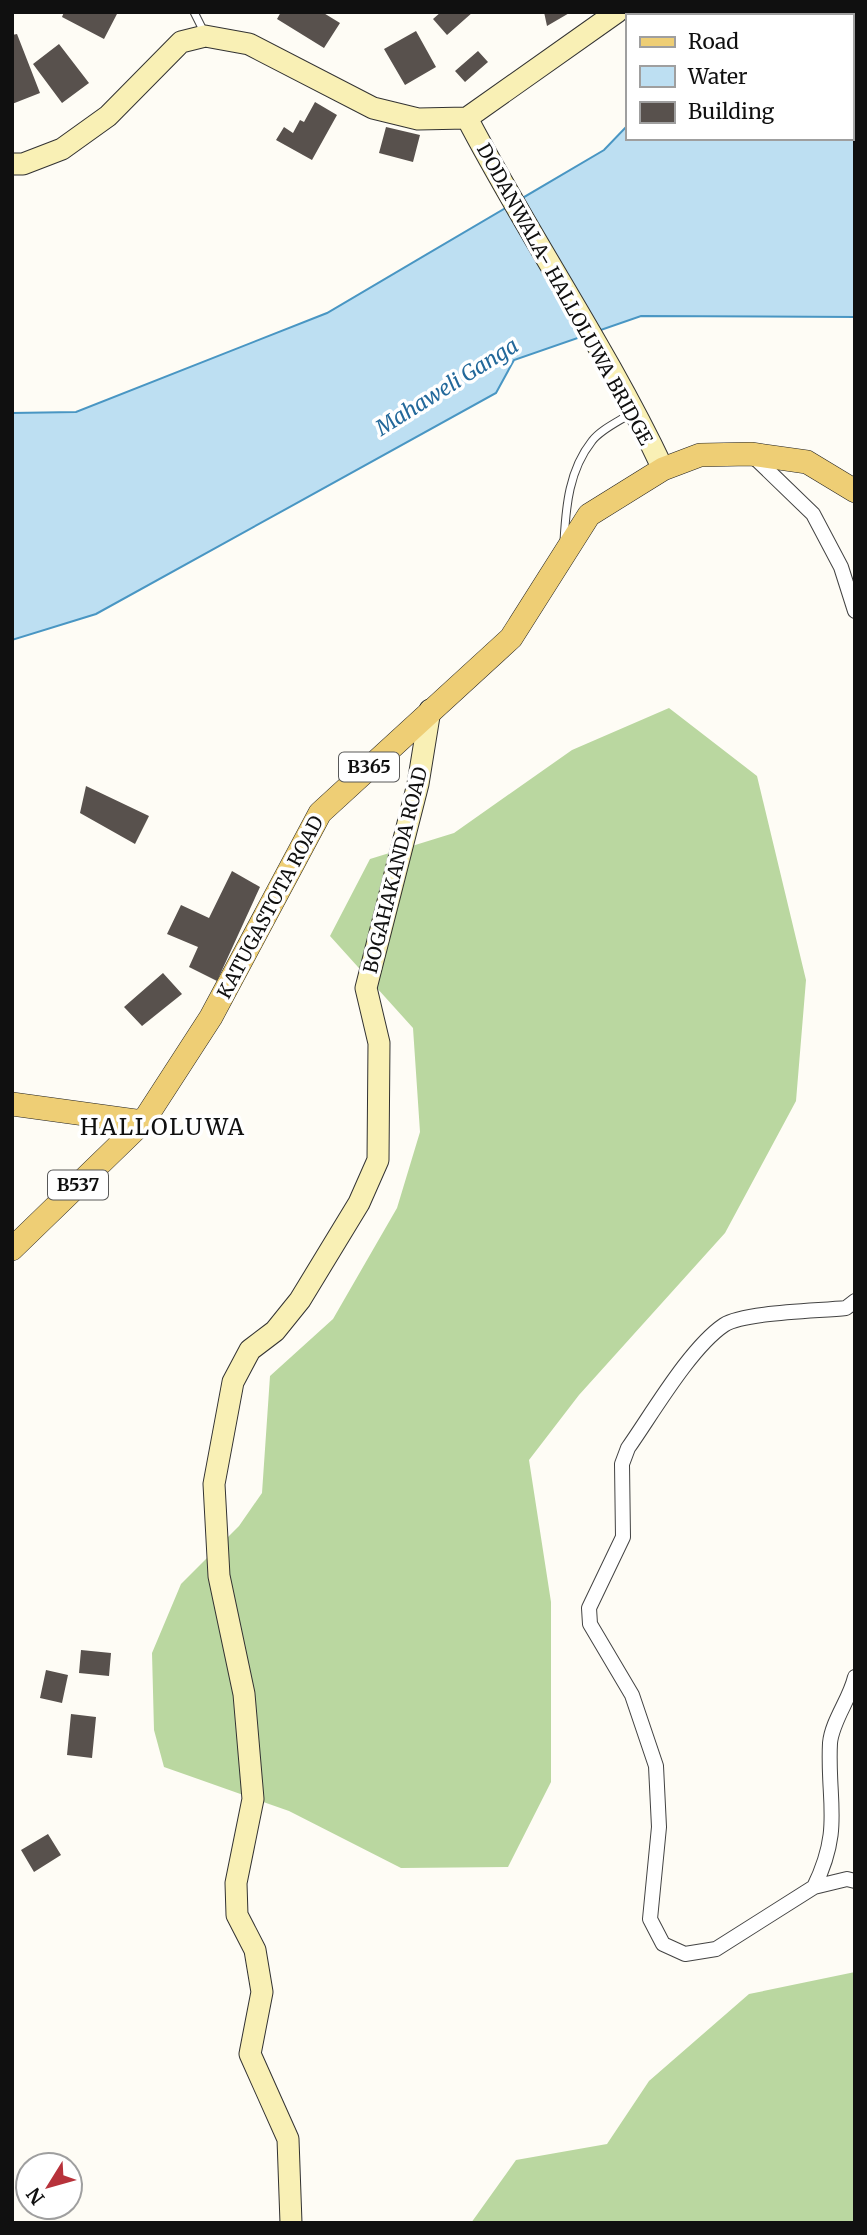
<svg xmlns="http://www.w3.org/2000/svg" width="867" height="2235" viewBox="0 0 867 2235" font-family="Merriweather,serif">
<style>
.forest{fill:#bad7a0}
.water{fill:#bddff2;stroke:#4996c3;stroke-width:2}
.building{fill:#58514d}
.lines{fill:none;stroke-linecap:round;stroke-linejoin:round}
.lane-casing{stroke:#434343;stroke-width:9}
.street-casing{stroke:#434343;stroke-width:16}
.secondary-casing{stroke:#323232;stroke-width:23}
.primary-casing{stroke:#212121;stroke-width:24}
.lane{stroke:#fff;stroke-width:7}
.street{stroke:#fff;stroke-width:14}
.secondary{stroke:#f9f0b5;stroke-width:21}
.primary{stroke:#eece75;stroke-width:23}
.labels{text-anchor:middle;stroke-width:7;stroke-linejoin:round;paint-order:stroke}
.shield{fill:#fff;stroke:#585858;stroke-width:2}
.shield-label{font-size:18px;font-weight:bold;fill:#101010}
.street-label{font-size:19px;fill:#101010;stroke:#fff}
.water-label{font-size:21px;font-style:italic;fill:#22689a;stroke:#fff}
.quarter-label{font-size:23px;letter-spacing:2px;fill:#101010;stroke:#fff}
</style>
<rect width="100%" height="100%" fill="#fefcf5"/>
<!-- forest -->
<path class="forest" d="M669,708L757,776L806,980L796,1101L725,1233L579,1395L529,1460L551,1602V1782L508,1867L401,1868L289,1811L164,1767L154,1730L152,1653L181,1584L239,1526L262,1493L270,1376L333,1319L397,1208L420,1132L413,1028L330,936L370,859L454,833L572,750Z
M855,1972V2223H471L516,2160L607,2144L649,2081L749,1994Z"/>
<!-- water -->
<path class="water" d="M742,12H855V317L641,316L514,360L496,393L96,614L12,640V413L76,412L327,313L604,150L627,126V138H851V16H739Z"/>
<!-- building -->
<path class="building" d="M64,12H118L104,39L62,17Z
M281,12H322L340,23L324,48L277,19Z
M441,12H473L447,35L433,19Z
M544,12H571L547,26Z
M416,31L436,67L405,85L384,49Z
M17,34L40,93L12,104V35Z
M59,44L89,83L62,103L33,64Z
M478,51L488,62L465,82L455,71Z
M315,102L337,115L312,160L276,140L284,127L293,133L300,120L304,122Z
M386,127L420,135L413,162L379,153Z
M86,786L149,816L135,844L80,813Z
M232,871L260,887L217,981L189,967L198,947L167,934L181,905L209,918Z
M163,973L182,994L142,1026L124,1007Z
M81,1650L111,1653L109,1676L79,1673Z
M46,1670L68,1675L62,1703L40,1698Z
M71,1714L96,1717L92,1758L67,1755Z
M48,1834L61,1855L34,1872L21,1850Z"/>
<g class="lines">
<!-- lane casing -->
<g class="lane-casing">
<path id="lane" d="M194,12L204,32
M564,541C566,506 569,470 592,441C601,429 620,421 633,412"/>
</g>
<!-- street casing -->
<g class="street-casing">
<path id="street" d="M752,455L813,514L841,567L855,611
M855,1301L846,1308C819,1311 744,1312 724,1325C690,1348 652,1414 628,1448L622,1464L623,1537L589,1608L590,1624L632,1695L656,1766L659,1827L650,1919L663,1944L685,1954L716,1949L814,1887L847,1879L855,1881
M814,1887C843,1828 827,1802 830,1743C832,1721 850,1699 855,1677"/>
</g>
<!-- secondary casing -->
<g class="secondary-casing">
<path id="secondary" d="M467,118C529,237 606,348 663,469
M12,164H23L62,149L108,116L181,42L205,36L249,44L373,108L418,119L467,118L617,12
M291,2223L288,2139L250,2054L262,1992L255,1950L237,1915L236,1883L253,1799L244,1694L219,1576L214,1484L233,1382L250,1350L275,1331L300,1300L359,1203L378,1160L379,1043L366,988L418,784L430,710"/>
</g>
<!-- primary casing -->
<g class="primary-casing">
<path id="primary" d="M12,1104L143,1122
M12,1249L143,1122L211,1017L320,813L511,638L589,515L663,469L700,455L751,454L807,462L855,491"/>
</g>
<!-- lane -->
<use href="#lane" class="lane"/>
<!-- street -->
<use href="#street" class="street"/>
<!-- secondary -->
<use href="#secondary" class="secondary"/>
<!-- primary -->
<use href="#primary" class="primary"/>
</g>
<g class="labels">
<!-- shield labels -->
<g class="shield">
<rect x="339" y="752.5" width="60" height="29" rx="5"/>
<rect x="48" y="1170.5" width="60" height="29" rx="5"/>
</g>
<g class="shield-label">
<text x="369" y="773">B365</text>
<text x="78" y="1191">B537</text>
</g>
<!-- street labels -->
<g class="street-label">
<text transform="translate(565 294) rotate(61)" y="7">DODANWALA- HALLOLUWA BRIDGE</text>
<text transform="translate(395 870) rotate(-76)" y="7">BOGAHAKANDA ROAD</text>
<text transform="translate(270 907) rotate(-62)" y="7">KATUGASTOTA ROAD</text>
</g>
<!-- water labels -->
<g class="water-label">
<text transform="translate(447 387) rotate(-32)" y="7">Mahaweli Ganga</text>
</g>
<!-- quarter labels -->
<g class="quarter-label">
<text x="163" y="1135">HALLOLUWA</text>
</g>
</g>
<!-- border -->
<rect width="867" height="2235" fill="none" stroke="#101010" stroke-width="28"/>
<!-- legend -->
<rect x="626" y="14" width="228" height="126" fill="#ffffff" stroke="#9f9f9f" stroke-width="2"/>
<rect x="640" y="37" width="35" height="10" fill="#eece75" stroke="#9f9f9f" stroke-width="2"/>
<text x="688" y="49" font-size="21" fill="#101010">Road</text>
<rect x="640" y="66" width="35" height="21" fill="#bddff2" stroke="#9f9f9f" stroke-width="2"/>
<text x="688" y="84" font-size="21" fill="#101010">Water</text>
<rect x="640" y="102" width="35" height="21" fill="#58514d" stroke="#9f9f9f" stroke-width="2"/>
<text x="688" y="119" font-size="21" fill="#101010">Building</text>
<!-- north arrow -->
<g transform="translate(49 2186) rotate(233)"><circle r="33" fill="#ffffff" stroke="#9f9f9f" stroke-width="2"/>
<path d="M0-5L12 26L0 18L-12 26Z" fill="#b7323b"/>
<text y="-10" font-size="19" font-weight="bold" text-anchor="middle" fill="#101010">N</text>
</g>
</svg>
